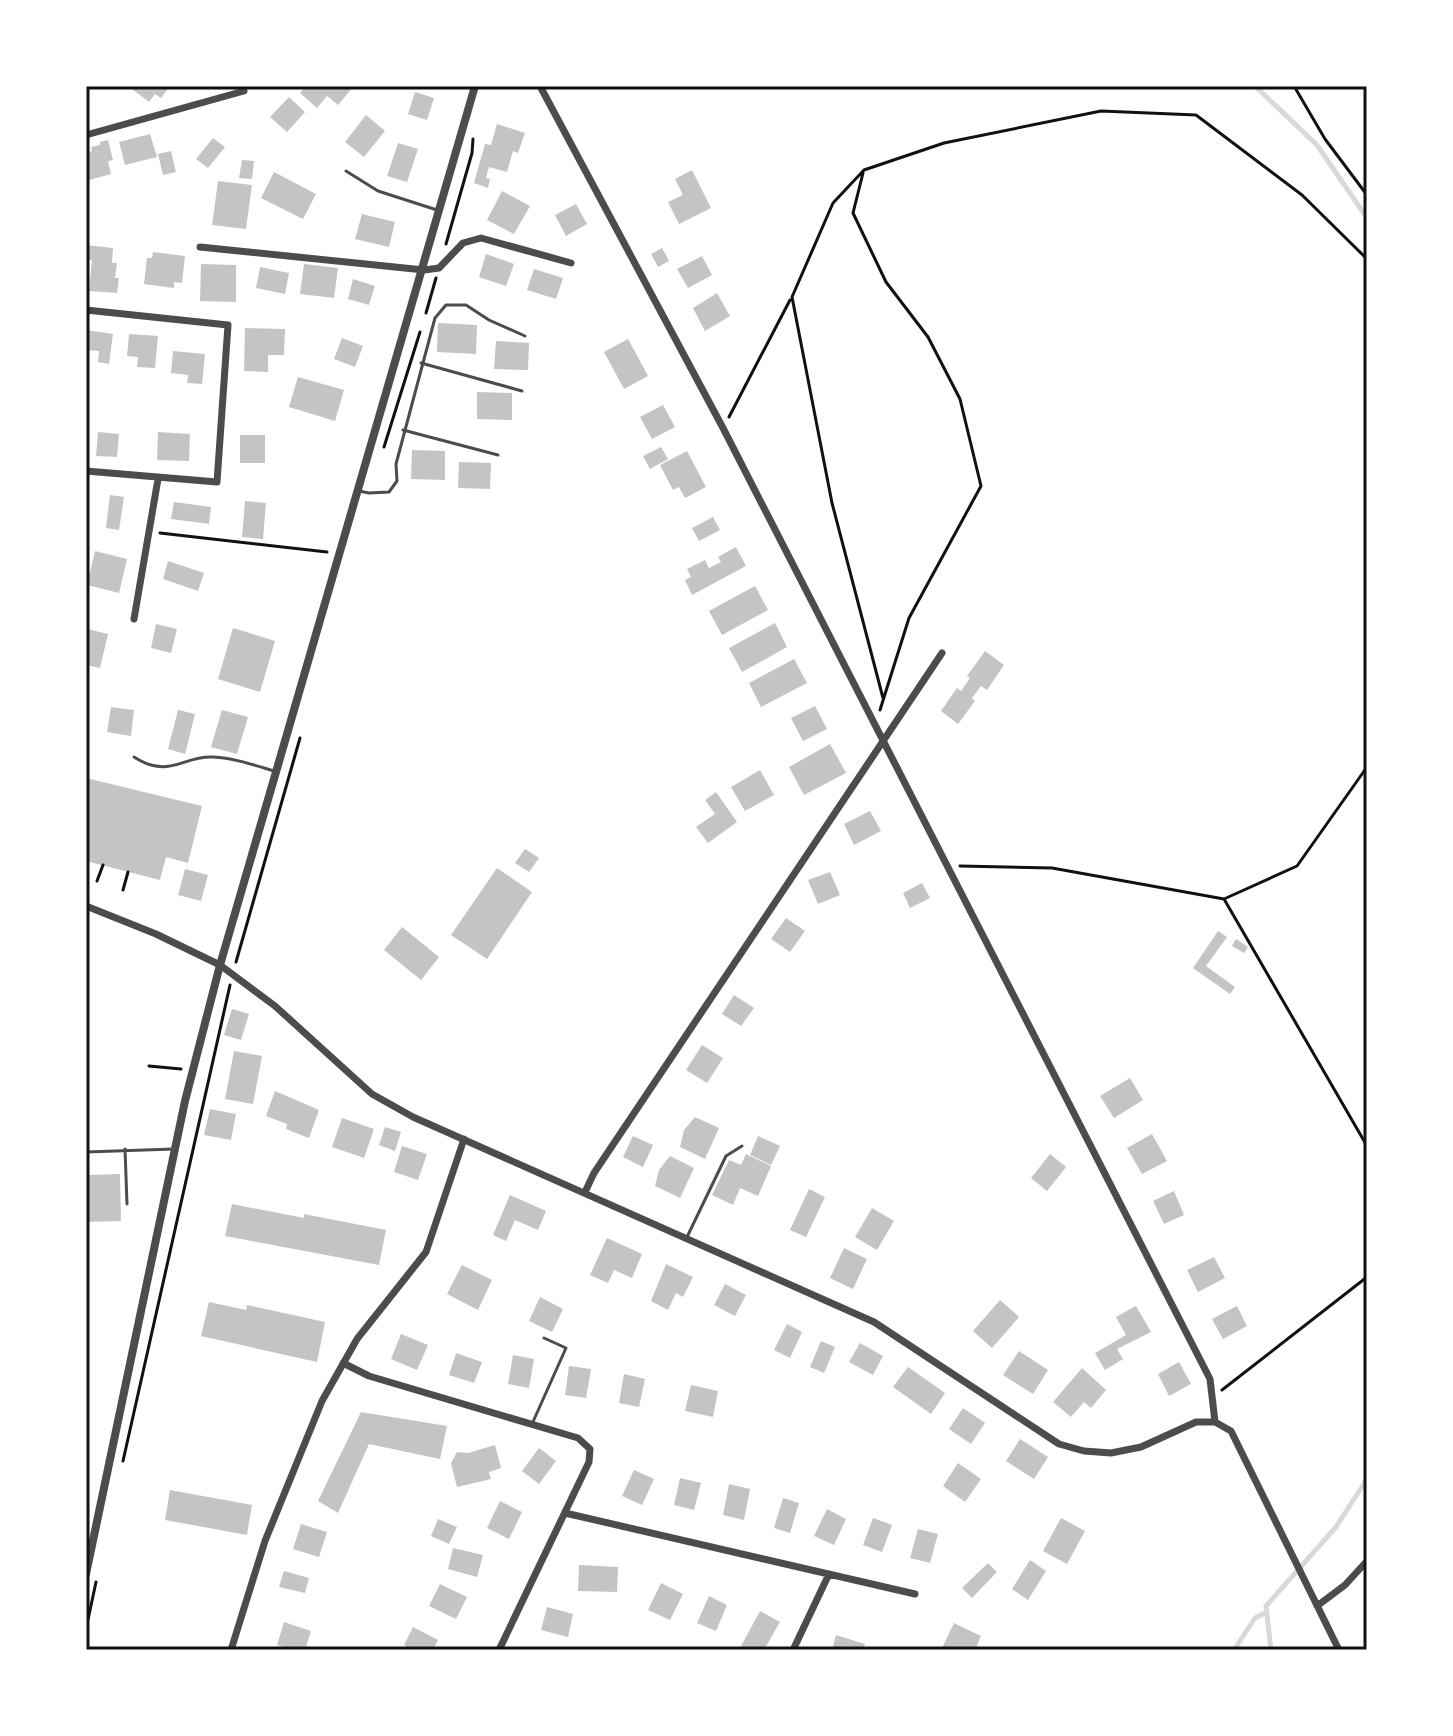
<svg xmlns="http://www.w3.org/2000/svg" width="1453" height="1736" viewBox="0 0 1453 1736" font-family="'Nunito Sans',sans-serif">
<style>
.lines{fill:none;stroke-linecap:round;stroke-linejoin:round}
.stream{stroke:#d9d9d9;stroke-width:5}
.building{fill:#c4c4c4}
.path{stroke:#111;stroke-width:3}
.service{stroke:#4c4c4c;stroke-width:3}
.minor{stroke:#4c4c4c;stroke-width:7}
.tertiary{stroke:#4c4c4c;stroke-width:8}
.neatline{fill:none;stroke:#111;stroke-width:3}
</style>
<rect width="100%" height="100%" fill="#fff"/>
<g class="lines">
<!-- stream -->
<path class="stream" d="M1255,86L1317,145L1367,218
M1234,1650L1255,1618L1265,1613
M1271,1650L1266,1606L1336,1527L1367,1479"/>
</g>
<!-- building -->
<path class="building" d="M128,86H170L161,98L155,94L149,102Z
M306,86H354L338,105L327,96L317,108L300,93Z
M415,92L434,98L427,120L408,114Z
M289,97L305,112L287,132L270,117Z
M366,115L385,131L364,157L345,142Z
M497,124L525,133L518,153L513,151L507,172L489,167L486,178L490,179L488,188L474,183L485,144L491,145Z
M150,134L157,157L125,165L119,142Z
M213,138L225,147L208,168L196,159Z
M108,140L113,160L108,161L111,174L86,181V153L92,151L91,147L100,145V142Z
M398,143L418,149L407,182L387,176Z
M171,151L176,172L163,175L158,154Z
M242,160L254,161L252,179L239,178Z
M692,170L711,208L679,224L668,202L683,195L675,179Z
M274,172L316,194L303,219L261,198Z
M218,181L252,185L246,229L212,225Z
M502,191L530,206L514,234L487,220Z
M576,204L587,224L566,236L555,215Z
M362,214L395,222L389,247L355,239Z
M86,245L113,248L112,263H117L115,278H119L117,293L89,291L92,260H86Z
M662,248L669,261L658,267L651,254Z
M153,252L185,256L182,283L174,282V288L144,284L147,258H152Z
M486,254L514,264L506,286L479,277Z
M702,256L712,275L688,288L677,269Z
M201,264L236,265V302L200,301Z
M304,264L338,268L334,298L300,294Z
M260,267L289,273L285,294L256,288Z
M534,269L563,278L556,299L527,290Z
M353,279L375,286L369,305L348,299Z
M717,293L730,316L705,331L693,308Z
M438,323L477,325L476,354L437,352Z
M245,328L285,329L284,355H268V372L244,371Z
M86,330L113,334L109,364L98,362L99,351L86,350Z
M129,334L158,336L155,368L137,367L138,357L127,356Z
M342,338L363,346L355,367L334,359Z
M628,339L648,376L624,389L604,352Z
M496,341L529,343L528,370L494,369Z
M173,351L205,354L202,384L187,383L188,375L171,373Z
M298,377L344,390L335,421L289,407Z
M477,392L512,393V420L477,419Z
M663,405L675,427L652,439L640,417Z
M98,432L119,434L117,457L96,456Z
M158,432L190,434L189,461L157,460Z
M240,435H265V463H240Z
M661,447L668,459L650,469L643,456Z
M412,450L445,451V480L411,479Z
M687,451L706,487L685,498L679,487L673,490L660,465Z
M459,462L491,463L490,489L458,488Z
M110,495L124,497L119,530L106,528Z
M245,501L266,503L263,539L242,537Z
M174,502L211,507L209,524L171,519Z
M713,517L720,530L699,541L692,528Z
M736,547L746,566L692,595L685,580L691,577L687,569L705,560L709,568L721,562L718,557Z
M95,551L127,559L119,593L87,585Z
M168,561L204,573L198,591L163,579Z
M755,586L768,610L722,635L709,611Z
M775,623L787,647L742,672L729,648Z
M156,624L177,629L171,653L151,648Z
M233,628L275,641L260,692L218,679Z
M87,629L108,634L100,668L86,665Z
M985,651L1004,665L987,690L981,686L972,698L975,701L958,724L941,711L957,688L961,691L970,678L967,676Z
M794,659L807,683L761,707L749,683Z
M815,706L827,729L803,741L791,718Z
M111,707L134,710L131,736L107,732Z
M178,710L195,714L185,754L168,749Z
M222,710L248,717L237,754L211,747Z
M830,744L846,773L804,795L789,767Z
M760,770L774,795L745,811L731,787Z
M86,778L202,806L188,863L166,857L160,880L86,861Z
M716,792L737,822L708,843L696,827L715,814L705,800Z
M870,811L881,831L854,845L844,824Z
M525,849L539,858L529,872L515,863Z
M497,868L532,892L487,959L451,935Z
M185,869L208,875L201,901L178,895Z
M830,872L840,895L818,904L808,880Z
M922,883L930,898L910,908L903,893Z
M786,918L805,931L790,952L771,939Z
M402,927L439,957L421,980L384,950Z
M1218,931L1227,937L1206,966L1235,987L1230,994L1193,968Z
M1236,939L1248,947L1244,953L1232,946Z
M734,995L754,1008L741,1026L722,1014Z
M232,1009L249,1014L241,1040L224,1035Z
M702,1045L723,1058L707,1083L686,1070Z
M234,1051L262,1056L253,1104L225,1099Z
M1130,1078L1143,1100L1114,1118L1100,1096Z
M275,1091L319,1110L309,1138L286,1129L287,1124L266,1116Z
M210,1109L236,1114L231,1140L204,1135Z
M695,1117L719,1128L705,1159L680,1147L684,1130Z
M342,1118L374,1129L364,1158L332,1147Z
M385,1127L401,1132L395,1151L379,1145Z
M1152,1134L1167,1161L1142,1174L1127,1148Z
M633,1136L653,1145L643,1167L623,1157Z
M758,1136L780,1146L771,1165L750,1155Z
M402,1146L427,1154L418,1180L394,1172Z
M746,1154L771,1166L758,1196L740,1188L733,1205L712,1195L729,1160L741,1165Z
M1050,1154L1066,1167L1047,1191L1031,1178Z
M670,1156L694,1168L680,1198L655,1186L659,1170Z
M120,1174L121,1221L86,1222V1175Z
M809,1189L825,1197L806,1237L790,1230Z
M1174,1191L1184,1215L1164,1224L1153,1201Z
M510,1195L546,1211L538,1230L515,1220L506,1241L493,1235Z
M232,1204L304,1218V1214L386,1230L379,1265L225,1236Z
M872,1208L894,1221L877,1250L855,1237Z
M607,1238L642,1254L632,1278L614,1270L608,1283L590,1275Z
M844,1248L867,1259L853,1289L830,1278Z
M1214,1257L1225,1278L1198,1292L1187,1270Z
M666,1264L693,1277L683,1297L676,1293L668,1310L651,1301Z
M462,1265L492,1280L478,1310L447,1294Z
M725,1284L746,1295L735,1316L714,1305Z
M540,1297L563,1309L552,1332L529,1321Z
M1000,1300L1019,1317L992,1348L973,1331Z
M209,1302L246,1310L247,1305L325,1322L317,1362L201,1336Z
M1136,1306L1151,1332L1117,1349L1123,1359L1105,1370L1095,1353L1126,1335L1116,1317Z
M1237,1306L1247,1326L1223,1339L1212,1319Z
M787,1324L802,1332L790,1358L774,1350Z
M401,1334L428,1345L417,1370L391,1359Z
M821,1341L835,1347L824,1373L810,1367Z
M860,1343L883,1356L873,1375L849,1362Z
M1019,1351L1048,1370L1033,1394L1003,1375Z
M456,1353L482,1362L474,1383L449,1375Z
M513,1355L534,1359L529,1388L508,1384Z
M1179,1362L1191,1384L1169,1396L1158,1374Z
M569,1366L591,1369L586,1398L565,1395Z
M908,1367L945,1393L931,1414L893,1387Z
M1082,1368L1106,1390L1091,1408L1084,1402L1071,1417L1053,1402Z
M624,1374L645,1379L639,1407L619,1403Z
M691,1385L718,1391L713,1417L685,1411Z
M963,1408L985,1423L971,1444L949,1429Z
M361,1412L447,1426L440,1459L369,1444L338,1513L318,1501Z
M1020,1439L1048,1457L1034,1479L1006,1461Z
M495,1445L501,1468L489,1472L491,1479L457,1487L451,1463L457,1452L468,1453Z
M539,1448L556,1461L539,1484L522,1471Z
M958,1463L981,1479L965,1502L943,1486Z
M634,1470L654,1479L642,1505L622,1496Z
M680,1478L701,1483L694,1510L674,1505Z
M729,1484L750,1489L744,1520L723,1515Z
M170,1490L252,1505L247,1535L165,1520Z
M783,1498L799,1503L790,1533L774,1528Z
M500,1501L522,1512L509,1539L487,1528Z
M827,1509L846,1519L834,1545L814,1536Z
M873,1518L892,1525L882,1552L863,1545Z
M1061,1518L1085,1531L1067,1564L1043,1551Z
M438,1519L457,1527L449,1544L431,1536Z
M301,1524L327,1532L319,1557L293,1549Z
M918,1529L938,1534L930,1563L910,1558Z
M453,1548L483,1555L477,1577L448,1569Z
M1030,1560L1046,1571L1028,1600L1012,1589Z
M988,1563L997,1572L972,1598L962,1588Z
M579,1565L618,1567L617,1592L578,1591Z
M284,1571L309,1578L305,1593L279,1587Z
M661,1583L683,1594L670,1620L648,1610Z
M440,1584L467,1597L456,1619L429,1606Z
M709,1596L727,1605L716,1631L697,1623Z
M547,1607L573,1614L568,1637L541,1630Z
M760,1611L780,1622L764,1650H748L741,1646Z
M284,1622L311,1631L305,1650H294L277,1645Z
M954,1623L981,1636L975,1650H941Z
M413,1627L438,1640L433,1650H413L404,1645Z
M836,1635L865,1644L863,1650H832Z"/>
<g class="lines">
<!-- path -->
<path class="path" d="M1294,86L1325,139L1367,195
M863,173L853,213L886,282L928,337L960,399L981,486L909,618L880,710
M446,244L472,153L473,139
M426,313L436,278
M729,417L790,300
M384,447L420,332
M160,533L327,552
M883,698L832,503L792,297L833,203L864,170L944,143L1101,111L1196,115L1302,195L1367,259
M960,866L1052,868L1224,899L1367,1146
M97,881L103,865
M123,890L128,872
M1224,899L1297,866L1367,767
M236,962L300,738
M149,1066L181,1069
M1222,1390L1367,1277
M123,1461L230,985
M86,1629L96,1582"/>
<!-- service -->
<path class="service" d="M346,171L378,191L437,210
M421,363L522,391
M403,430L498,455
M359,491L369,493L389,492L397,481L396,464L435,318L446,305H466L489,320L525,336
M134,757C170,780 183,755 213,757C234,758 254,765 274,771
M125,1149L127,1204
M86,1152L174,1149
M687,1237L726,1156L742,1146
M532,1424L566,1348L544,1338"/>
<!-- minor -->
<path class="minor" d="M540,86L723,428L1210,1379L1215,1422
M86,135L244,91
M200,247L424,270L439,268L463,243L481,238L571,263
M86,310L228,325L217,482L86,471
M134,619L158,479
M86,906L156,934L220,965L275,1006L372,1094L413,1117L874,1322L1059,1444L1084,1451L1111,1453L1141,1447L1196,1422H1215L1231,1431L1339,1650
M585,1192L594,1173L942,653
M343,1363L369,1376L578,1438L590,1449L589,1462L499,1650
M565,1513L915,1594
M1317,1606L1345,1585L1367,1561
M231,1650L265,1541L322,1401L357,1339L426,1252L464,1139
M793,1650L829,1574"/>
<!-- tertiary -->
<path class="tertiary" d="M86,1574L185,1101L220,965L475,86"/>
</g>
<!-- border -->
<rect width="1453" height="1736" fill="none" stroke="#ffffff" stroke-width="176"/>
<rect x="88" y="88" width="1277" height="1560" class="neatline"/>
</svg>
